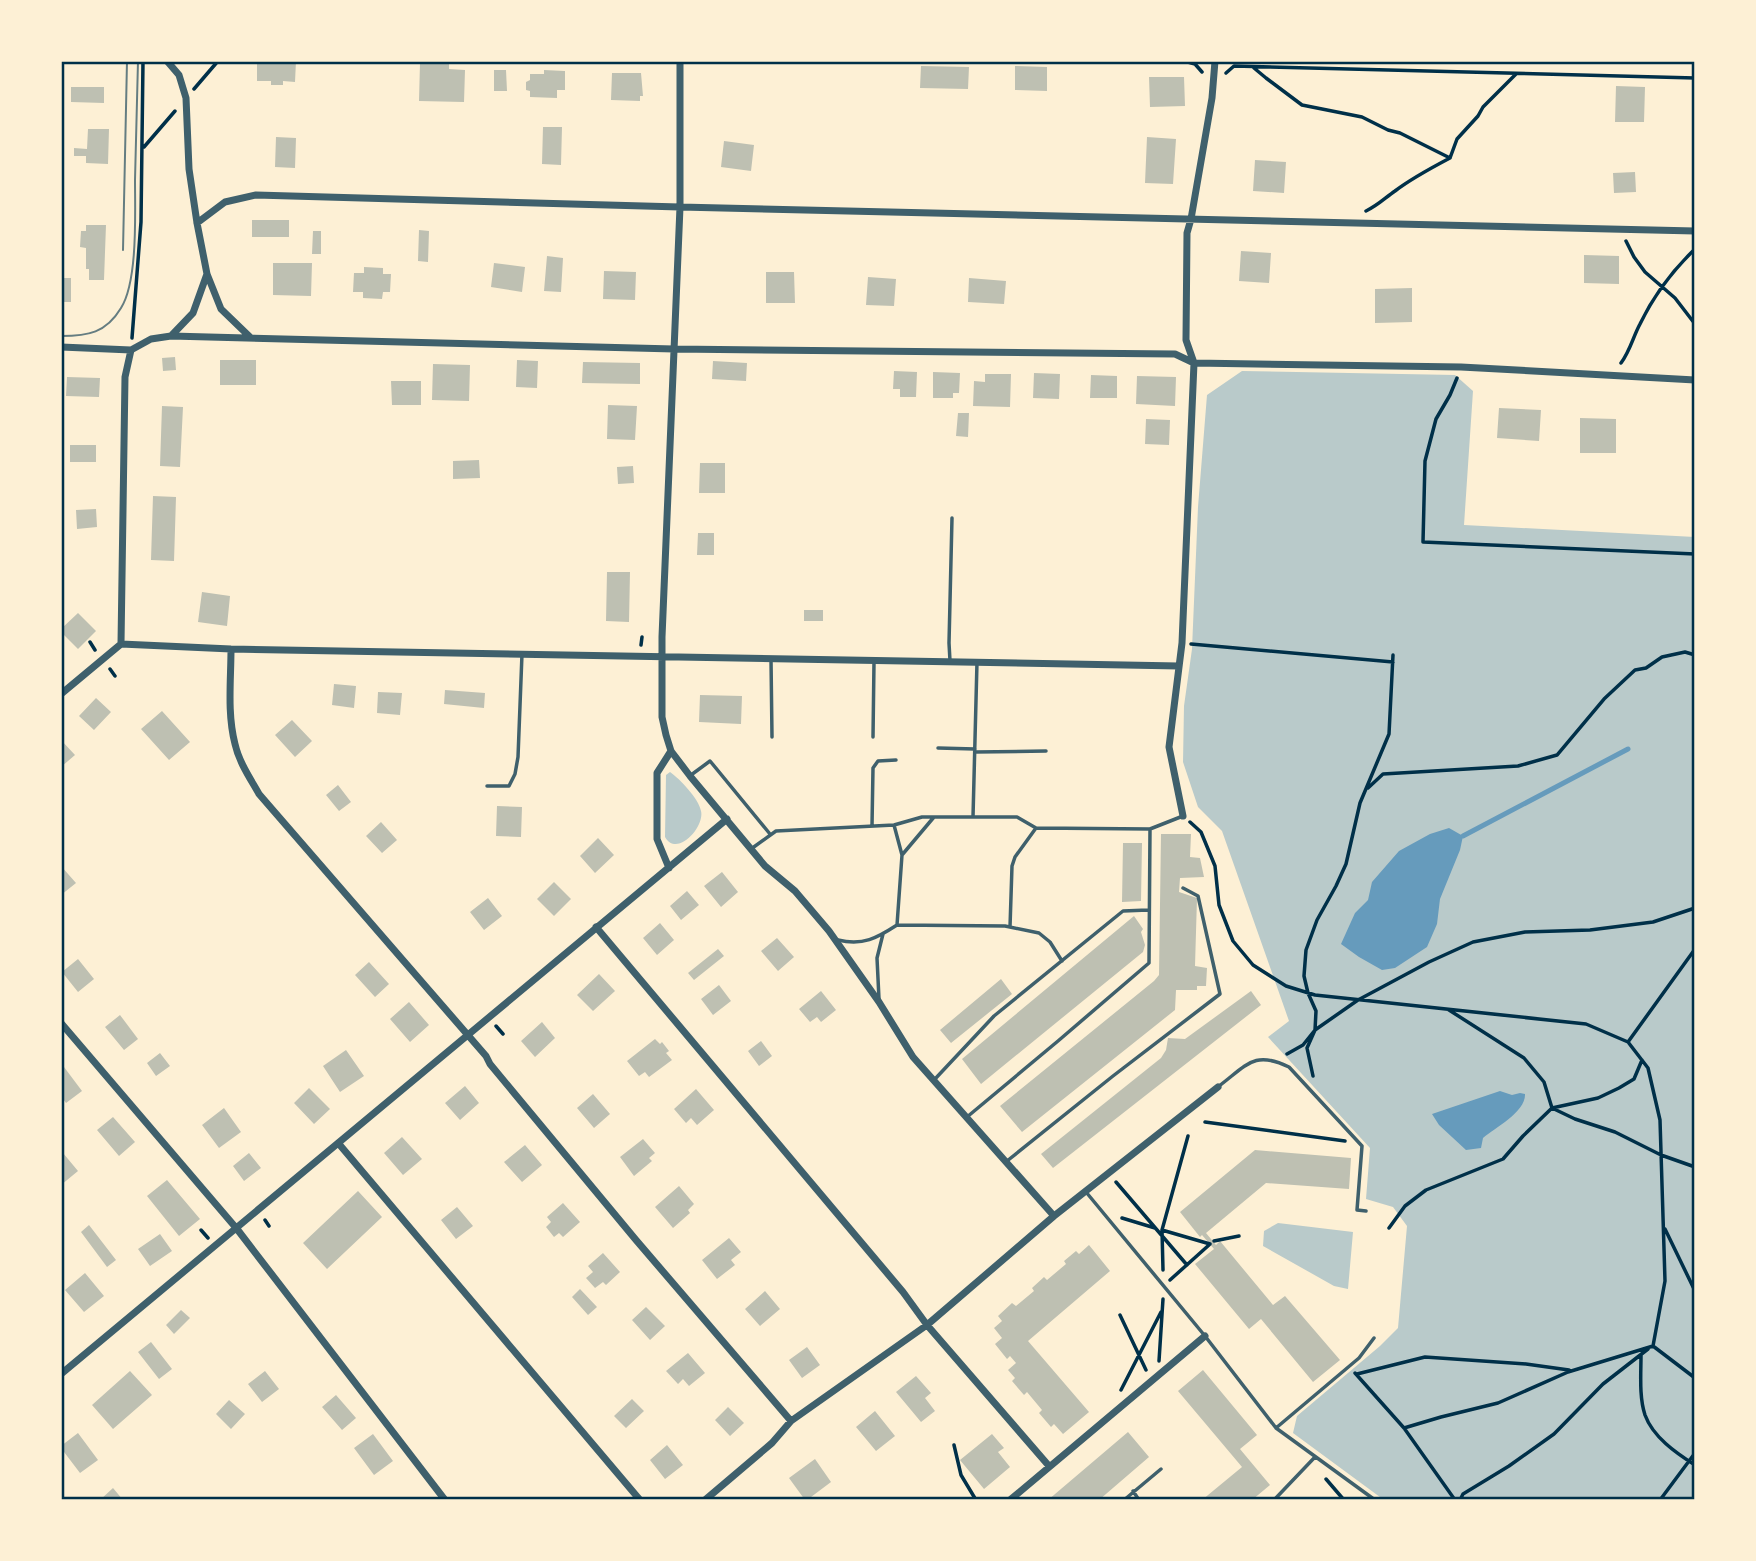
<svg xmlns="http://www.w3.org/2000/svg" width="1756" height="1561" viewBox="0 0 1756 1561" font-family="'Asap Condensed',sans-serif">
<style>
.green{fill:#b9caca}
.water{fill:#669bbc}
.lines{fill:none;stroke-linecap:round;stroke-linejoin:round}
.stream{stroke:#669bbc;stroke-width:5}
.building{fill:#bec0b2}
.path{stroke:#003049;stroke-width:3.5}
.service{stroke:#3f606c;stroke-width:3.5}
.minor{stroke:#3f606c;stroke-width:7}
.tram{stroke:#657d81;stroke-width:2}
.neatline{fill:none;stroke:#003049;stroke-width:2.5}
</style>
<rect width="100%" height="100%" fill="#fdf0d5"/>
<!-- green -->
<path class="green" d="M1242,371L1455,375L1473,391L1464,525L1695,537V1500H1384L1293,1433L1297,1416L1380,1346L1398,1328L1407,1226L1393,1207L1366,1199L1370,1148L1268,1037L1289,1021L1222,831L1198,807L1183,762L1184,706L1192,649L1198,507L1207,395Z
M670,772C680,779 699,799 701,811C705,827 677,858 665,837L666,775Z
M1278,1223L1353,1232L1348,1289L1334,1286L1263,1246L1264,1231Z"/>
<!-- water -->
<path class="water" d="M1449,828L1463,836L1460,850L1440,899L1437,924L1427,947L1395,968L1382,970L1359,957L1341,944L1355,913L1368,900L1372,882L1399,851L1430,834Z
M1500,1091L1512,1095L1520,1093L1525,1094C1526,1112 1495,1128 1483,1138L1481,1148L1466,1150L1439,1125L1432,1114Z"/>
<g class="lines">
<!-- stream -->
<path class="stream" d="M1463,836L1628,749"/>
</g>
<!-- building -->
<path class="building" d="M257,61H296L295,82L283,81V85H271V81H257Z
M420,63L449,64V69L465,70L464,102L419,101Z
M921,66L969,67L968,89L920,88Z
M1015,66L1047,67V91L1015,90Z
M494,70H506L507,91H494Z
M544,70L565,71V90H557V98L530,97V91L526,90V82L530,80V74H544Z
M612,73H641L643,96H640V101L611,100Z
M1149,77H1184L1185,106L1150,107Z
M1616,86L1645,87L1644,122H1615Z
M71,87H104V103L71,102Z
M543,127H562L561,165L542,164Z
M88,129H109L108,164L86,163V156H74V148L87,149Z
M276,137L296,138L295,168L275,167Z
M1147,137L1176,139L1173,184L1145,183Z
M724,141L754,145L751,171L721,167Z
M1255,160L1286,162L1284,193L1253,191Z
M1635,172L1636,192L1614,193L1613,173Z
M252,220H289V237H252Z
M86,225H106L104,280H89V269H86V248L80,247L81,231H86Z
M419,230L429,231L428,262L418,261Z
M313,231H321V254H312Z
M1241,251L1271,253L1269,283L1239,281Z
M1584,255L1619,256V284L1584,283Z
M547,256L563,258L561,292L544,291Z
M273,263H312L311,296L273,295Z
M494,263L525,267L522,292L491,287Z
M364,267L383,268V274H391L390,292H383L382,299L363,298V292H353L354,273H364Z
M604,271L636,272L635,300L603,299Z
M766,272H794L795,303H766Z
M868,277L896,279L894,306L866,305Z
M61,278H71V302H61Z
M969,278L1006,281L1004,304L968,302Z
M1412,288V322L1375,323V289Z
M175,357L176,370L163,371L162,358Z
M220,360H256V385H220Z
M517,360L538,361L537,388L516,387Z
M713,361L747,363L746,381L712,379Z
M583,362L640,363V384L582,383Z
M433,364L470,365L469,401L432,400Z
M894,371L917,372L916,397H900V389H893Z
M933,372L960,373L959,393H953V398H933Z
M1034,373L1060,374L1059,399L1033,398Z
M985,374H1011L1010,407L973,406L974,381L985,382Z
M1091,375L1117,376V398H1090Z
M1137,376L1176,377L1175,406L1136,404Z
M67,377L100,378L99,397L66,396Z
M391,381H421V405H392Z
M608,405L637,406L635,440L607,439Z
M162,406L183,407L180,467L160,466Z
M1499,408L1541,410L1539,441L1497,438Z
M958,413H969L968,437L956,436Z
M1580,418L1616,419V453H1580Z
M1146,419L1170,420L1169,445L1145,444Z
M70,445H96V462H70Z
M479,460L480,478L453,479V461Z
M700,463H725V493H699Z
M633,466L634,483L618,484L617,467Z
M153,496L176,497L174,561L151,560Z
M96,509L97,527L77,529L76,510Z
M698,533H714V555H697Z
M607,572H630L629,622L606,621Z
M202,592L230,596L227,626L198,622Z
M804,610H823V621H804Z
M78,613L96,631L78,649L61,632V629Z
M334,684L356,686L354,708L332,705Z
M445,690L485,693L484,708L444,704Z
M378,692L402,693L400,715L377,713Z
M700,695L742,696L741,724L699,722Z
M96,698L111,712L94,730L79,716Z
M162,711L190,742L169,760L141,729Z
M292,720L312,741L295,757L275,735Z
M61,740L75,755L61,767Z
M338,785L351,802L339,811L326,795Z
M497,806L522,807L521,837L496,836Z
M381,822L397,840L382,853L366,836Z
M1161,834H1191L1190,857L1200,858L1204,877L1180,878L1179,892L1197,898L1195,966L1207,968L1206,986H1197V990H1176L1175,1010L1022,1132L1000,1106L1154,981L1159,975Z
M598,838L614,855L595,873L580,856Z
M1123,843H1142L1141,901L1122,902Z
M61,866L76,883L61,895Z
M722,872L738,892L721,907L704,886Z
M554,882L571,899L554,916L537,899Z
M687,891L699,905L681,920L670,906Z
M488,898L502,916L484,930L470,912Z
M1134,916L1143,929L1141,932L1145,945L1143,952L981,1084L962,1059Z
M660,923L674,940L657,955L643,938Z
M777,938L794,957L778,971L761,951Z
M718,949L724,956L694,980L688,973Z
M78,959L94,979L78,992L62,972Z
M369,962L389,984L375,997L355,975Z
M599,974L615,991L593,1011L577,995Z
M1001,979L1012,994L951,1043L940,1030Z
M719,985L731,1001L713,1015L701,999Z
M821,991L836,1010L821,1022L817,1017L810,1022L799,1009Z
M1251,991L1261,1005L1053,1168L1041,1154L1161,1058L1166,1050L1168,1038L1185,1039Z
M409,1002L429,1025L410,1042L390,1019Z
M120,1015L138,1039L124,1050L105,1027Z
M542,1022L555,1038L535,1057L521,1041Z
M655,1039L660,1044L662,1042L669,1051L666,1053L672,1060L649,1077L645,1072L639,1076L627,1061Z
M761,1041L772,1056L759,1066L748,1051Z
M346,1050L364,1076L340,1092L323,1066Z
M160,1053L170,1066L156,1076L147,1063Z
M61,1063L82,1091L66,1103L61,1096Z
M465,1086L479,1103L460,1120L445,1103Z
M309,1088L330,1109L314,1124L294,1103Z
M696,1089L714,1110L697,1125L691,1118L686,1123L674,1109Z
M593,1094L610,1114L594,1128L577,1108Z
M224,1108L241,1132L219,1148L202,1125Z
M113,1117L135,1142L119,1156L97,1130Z
M402,1137L422,1159L403,1175L384,1153Z
M643,1139L655,1153L649,1158L652,1161L634,1176L620,1157Z
M525,1145L542,1165L522,1182L504,1162Z
M1255,1150L1351,1158L1349,1189L1266,1183L1206,1233L1216,1245L1220,1241L1273,1305L1285,1296L1340,1360L1313,1382L1261,1319L1249,1329L1195,1264L1214,1249L1202,1235L1200,1237L1180,1212Z
M63,1153L78,1171L61,1185V1155Z
M249,1153L261,1168L244,1181L233,1166Z
M167,1180L200,1219L179,1236L147,1196Z
M679,1186L694,1204L688,1210L690,1213L673,1228L655,1207Z
M358,1191L382,1217L327,1269L303,1243Z
M563,1203L580,1222L563,1237L559,1233L554,1237L546,1227L551,1222L547,1217Z
M457,1207L473,1226L456,1239L441,1220Z
M89,1225L116,1260L107,1267L81,1232Z
M160,1234L172,1251L150,1266L138,1249Z
M729,1238L741,1252L731,1260L735,1265L717,1279L702,1260Z
M1089,1245L1110,1271L1028,1341L1089,1412L1063,1434L1054,1424L1051,1427L1039,1413L1042,1410L1027,1392L1024,1395L1012,1381L1015,1378L1008,1370L1016,1363L1010,1356L1007,1359L995,1344L1002,1338L994,1328L1002,1321L998,1316L1012,1303L1016,1306L1034,1291L1032,1288L1044,1277L1047,1280L1066,1264L1064,1261L1076,1251L1079,1254Z
M603,1253L620,1272L606,1285L603,1282L595,1288L586,1278L593,1272L588,1266Z
M85,1273L104,1296L84,1312L65,1290Z
M580,1289L597,1307L588,1315L572,1297Z
M765,1291L780,1309L760,1326L745,1309Z
M646,1307L665,1326L650,1340L632,1320Z
M181,1310L190,1318L174,1334L166,1325Z
M151,1342L172,1369L159,1379L138,1352Z
M807,1347L820,1365L802,1378L789,1360Z
M688,1353L705,1373L689,1386L683,1379L678,1384L666,1371Z
M1203,1370L1257,1435L1240,1449L1270,1485L1252,1500H1202L1242,1467L1178,1391Z
M130,1371L152,1395L113,1429L92,1405Z
M265,1371L279,1389L262,1402L248,1384Z
M916,1376L931,1393L925,1398L935,1411L921,1422L896,1392Z
M336,1395L356,1418L342,1430L322,1407Z
M632,1399L644,1411L626,1428L614,1416Z
M229,1400L245,1414L231,1429L216,1414Z
M728,1407L744,1423L730,1436L715,1420Z
M875,1411L895,1436L876,1451L856,1427Z
M1128,1432L1149,1457L1099,1500H1048Z
M78,1433L98,1460L80,1473L61,1448V1446Z
M373,1434L393,1461L374,1475L354,1448Z
M992,1434L1004,1448L998,1452L1010,1467L984,1489L960,1460Z
M667,1445L683,1465L665,1479L650,1460Z
M815,1459L831,1482L807,1500H805L789,1478Z
M113,1488L123,1500H100Z"/>
<g class="lines">
<!-- path -->
<path class="path" d="M1184,61L1195,64L1202,72
M1254,68L1266,78L1302,105L1362,117L1388,130L1400,133L1450,158L1457,139L1478,116L1483,107L1516,74
M1226,73L1234,66L1695,78
M194,89L218,61
M144,147L175,111
M1366,211C1377,206 1385,198 1395,191C1412,178 1431,168 1450,158
M1626,241L1634,257L1645,272L1675,298L1695,324
M132,338L141,222L143,61
M1621,363C1630,351 1633,337 1640,324C1654,295 1672,271 1695,249
M1457,378L1450,395L1436,419L1425,461L1423,542L1695,554
M90,642L95,650
M1191,644L1393,662
M641,645L642,637
M110,669L115,676
M1368,788L1383,774L1518,766L1557,755L1604,699L1635,670L1646,668L1662,657L1685,652L1695,655
M1190,822L1201,832L1215,866L1219,905L1233,941L1253,965L1286,986L1315,995L1586,1024L1628,1042L1648,1068L1660,1120L1665,1281L1653,1346L1695,1378
M1449,1010L1524,1058L1544,1082L1552,1108L1575,1119L1615,1132L1661,1155L1695,1167
M496,1026L503,1034
M1628,1042L1695,949
M1287,1054L1303,1045L1315,1030L1316,1011L1308,993L1304,976L1306,950L1317,920L1336,886L1346,864L1360,803L1389,734L1393,655
M1313,1076L1307,1048L1315,1030L1358,1000L1429,962L1473,942L1525,932L1590,930L1653,922L1695,908
M1205,1122L1345,1141
M1116,1182L1187,1265
M1122,1218L1155,1228
M265,1220L269,1226
M1389,1228L1405,1206L1426,1190L1503,1159L1523,1136L1552,1108L1598,1098L1619,1088L1634,1079L1642,1060
M1665,1229L1695,1291
M201,1230L208,1238
M1162,1230L1210,1244
M1214,1241L1239,1236
M1163,1270L1162,1230L1188,1136
M1170,1280L1209,1245
M1120,1315L1146,1370
M1641,1355C1641,1374 1639,1397 1645,1415C1653,1437 1676,1453 1695,1465
M1159,1361L1163,1299
M1355,1373L1404,1428L1455,1500
M1357,1374L1425,1357L1526,1364L1569,1370
M1121,1390L1161,1312
M1404,1428L1441,1417L1498,1403L1568,1372L1653,1346
M954,1445L961,1475L976,1500
M1326,1479L1344,1500
M1460,1500L1463,1494L1509,1466L1554,1434L1603,1384L1648,1349
M1660,1500L1695,1453"/>
<!-- service -->
<path class="service" d="M771,659L772,737
M950,661L949,643L952,518
M873,737L874,662
M938,748L975,749
M975,752L1046,751
M691,775L710,761L770,834
M487,786H509L515,774L518,757L522,654
M973,817L977,662
M894,825L902,855L897,925L1005,926L1039,933L1050,942L1062,961
M872,826L873,768L878,761L896,760
M751,849L776,831L894,825L922,817H1017L1036,828L1150,829L1183,816
M902,855L934,817
M1010,927L1012,866L1015,857L1036,828
M838,940C863,946 877,938 897,925
M879,999L877,958L883,934
M935,1079L994,1016L1123,911L1148,910
M1219,1086C1247,1065 1254,1050 1289,1067L1362,1146L1357,1210L1366,1211
M967,1117L1058,1041L1149,963L1150,829
M1007,1161L1113,1076L1220,994L1198,896L1183,888
M1086,1192L1205,1336L1276,1428L1375,1500
M1276,1428L1359,1358L1374,1338
M1133,1491L1139,1500
M1124,1500L1161,1469
M1274,1500L1315,1457"/>
<!-- minor -->
<path class="minor" d="M167,61L179,75L186,98L189,169L197,223L207,274L221,309L250,337
M680,61V207L662,637V717L666,735L671,751L690,776L765,866L795,891L829,931L879,1002L913,1057L1054,1216
M197,223L225,202L256,195L680,207L1695,231
M171,336L193,313L207,274
M61,347L131,350L151,339L171,336L674,349L1175,354L1194,363L1461,367L1695,380
M121,644L125,377L131,350
M231,649C231,680 227,713 235,744C239,762 250,778 259,794L486,1056L490,1064L636,1240L791,1421
M61,694L121,644L231,649L1179,666
M1183,816L1169,747L1182,643L1194,363L1186,340L1187,233L1191,219L1212,98L1215,61
M669,868L657,839V773L671,751
M596,927L903,1292L927,1325L1049,1466
M61,1023L237,1229L445,1500
M339,1144L640,1500
M61,1374L727,819
M705,1500L772,1443L791,1421L927,1325L1054,1216L1218,1087
M1010,1500L1205,1336"/>
<!-- tram -->
<path class="tram" d="M123,250L127,61
M61,336C88,336 106,333 121,308C138,281 135,213 135,180C136,141 137,101 138,61"/>
</g>
<!-- border -->
<rect width="1756" height="1561" fill="none" stroke="#fdf0d5" stroke-width="126"/>
<rect x="63" y="63" width="1630" height="1435" class="neatline"/>
</svg>
